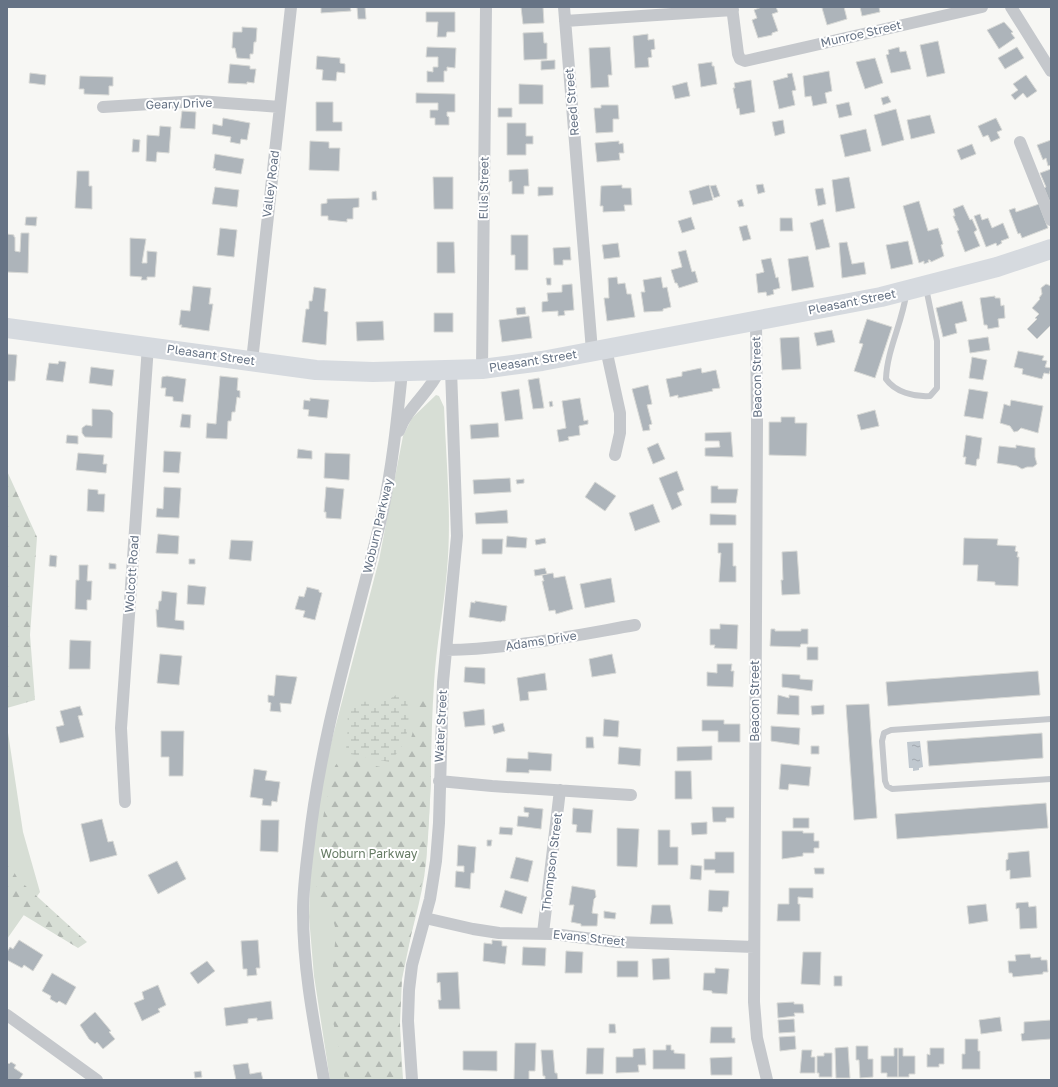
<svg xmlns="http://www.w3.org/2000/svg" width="1058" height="1087" viewBox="0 0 1058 1087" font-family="'Golos Text',sans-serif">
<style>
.green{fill:#d7ded5}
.forest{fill:url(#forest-firs)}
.wetland{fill:url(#wetland-marsh)}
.water{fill:url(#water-ripples)}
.building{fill:#adb4ba;stroke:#d8d9d6}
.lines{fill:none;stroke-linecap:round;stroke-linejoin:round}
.lane{stroke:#c5c8cc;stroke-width:6}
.street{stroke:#c5c8cc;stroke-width:12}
.primary{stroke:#d6dadf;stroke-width:20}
.labels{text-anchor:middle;stroke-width:4;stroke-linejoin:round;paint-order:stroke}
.street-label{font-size:12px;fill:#667385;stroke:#fff}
.park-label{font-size:12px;fill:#677c65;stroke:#fff}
</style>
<defs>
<pattern id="forest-firs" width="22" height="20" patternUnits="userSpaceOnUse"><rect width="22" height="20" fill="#d7ded5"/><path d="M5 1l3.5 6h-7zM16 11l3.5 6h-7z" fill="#b2b8b2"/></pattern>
<pattern id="wetland-marsh" width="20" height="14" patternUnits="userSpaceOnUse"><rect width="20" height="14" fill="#d7ded5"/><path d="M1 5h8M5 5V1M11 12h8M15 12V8" fill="none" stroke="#b2b8b2"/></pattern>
<pattern id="water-ripples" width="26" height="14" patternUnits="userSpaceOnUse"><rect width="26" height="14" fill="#c0c8cf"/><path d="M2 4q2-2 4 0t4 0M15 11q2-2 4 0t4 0" fill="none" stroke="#a0a7ae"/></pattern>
</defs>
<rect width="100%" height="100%" fill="#f7f7f4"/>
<!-- green -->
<path class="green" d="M436,395L439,396L444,407C446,460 452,516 447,570C444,608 436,646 434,684C430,743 432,802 426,861C423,900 408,938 402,977C397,1010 401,1045 403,1079L330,1080L314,976L309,917L310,882L319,789L379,560L403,436L412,418Z
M7,726L23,832L40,892L7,939Z"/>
<!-- forest -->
<path class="forest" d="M7,471L37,537L30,635L35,700L7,708Z
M424,694L426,697L431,742V784L426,863L402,979L400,1023L402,1080H345L332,1016V978L336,931L333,919L318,899L316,885L322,843L321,828L328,792L335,766L342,757C347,757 355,757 360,759C368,762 373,767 383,767C419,767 413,698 424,694Z
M7,860L18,879L87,942L78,948L7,905Z"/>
<!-- wetland -->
<path class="wetland" d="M401,692L406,695C411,722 410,742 389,762L350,754L346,750L348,724L347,711L351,704L357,702L386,701Z"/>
<!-- water -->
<path class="water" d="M920,741L923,767L919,768V770L913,771V768H909L907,742Z"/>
<!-- building -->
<path class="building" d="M321,7H350L351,11L321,13Z
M357,7H365L366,19H358Z
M521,7H543L544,23L523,24Z
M762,7H776L778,12L772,14L778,31L772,33V35L758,38L752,20L757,18L754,10Z
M826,7H844L847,19L827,25L822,8Z
M860,7H879L880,12L862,16Z
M426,12H455V32H447L446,37H437L438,22H426Z
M1004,22L1013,32L1011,33L1015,38L999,49L987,30Z
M242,27L257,28L256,42H254L253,54H250V59L237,58L235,48H232L233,32H242Z
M543,32L544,43H547V59L524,60L523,33Z
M648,34V40L654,39L655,49L651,50L652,57L648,58L649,67L635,68L633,36Z
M938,41L945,73L927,77L920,45Z
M427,47L456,48L455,68L447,67V71H444V82H427V71L433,72V67H438V57H426Z
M610,47L612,75H608L609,87L591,88L589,48Z
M899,47L900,52L906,51L911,69L891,73L886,55L889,54L888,50Z
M1017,47L1024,58L1005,69L998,58Z
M317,56L340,58V63L345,64V73L337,72L336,81L322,80L323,70L316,69Z
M875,58L883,83L865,89L856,62Z
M555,60V69L541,70V61Z
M712,62V66H714L717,84L701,87L698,64Z
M230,64L250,66V69H256L254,83L247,82V84L228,83Z
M829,71L832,91L825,93L827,103L813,106L811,96L805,97L803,76Z
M30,73L46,75L45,85L29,83Z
M792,73L796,90L792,91L795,105L779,109L773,81L788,77L787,74Z
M1026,75L1037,91L1027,98L1023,93L1015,100L1011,95L1018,90L1013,84Z
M80,76L113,77V86H109V95L84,94V89H79Z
M751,80L755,112L740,115L739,108L737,109L733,88H735L734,83Z
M687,82L690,96L675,99L672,86Z
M519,84L543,85V104H519Z
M416,93L455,94V112H447V116L449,117V125H435V118H430V110H438V103H416Z
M888,96L891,102L883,105L881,98Z
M316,102H333V122H342V131H316Z
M849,102L852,115L839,118L836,105Z
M601,105H618L619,119H613V132L596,133L594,108H601Z
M498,108H512V117H498Z
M896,109L904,140L882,146L874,115Z
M182,111L196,112L195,129L180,128Z
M930,115L935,133L911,139L907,120Z
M223,118L250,123L247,140L241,139L240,144L230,142L231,137L212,134L213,124L222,126Z
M996,118L1002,130L997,132L1000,138L991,142L988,135L983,137L978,126Z
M783,120L785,133L775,136L772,122Z
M507,123H526V136H533V144H526V155H507Z
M160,126L171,127L169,153L157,152L156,162L146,161L147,135L159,136Z
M866,129L871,151L845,157L840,135Z
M133,139L140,140L139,152H132Z
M1051,140V165L1048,166L1046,158L1043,160L1037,145Z
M310,141L329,142V148H340L339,171L309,170Z
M619,141V144L623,143L624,153H619L620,160L597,162L595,143Z
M972,144L976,154L961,160L957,150Z
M215,154L244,159L241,174L215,170L216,169L213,168Z
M528,169L529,186H524V194H512V181L509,182V170Z
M1051,169V205L1044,188L1046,187L1040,173Z
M77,171H89V186H92V209L75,208Z
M433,177H453V209H434Z
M849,177L855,208L836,212L832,180Z
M763,184L765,192L758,194L756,185Z
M622,185V188H631L632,205H624L625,211L603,212V206H600L601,186Z
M709,185L713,200L693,205L689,191Z
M716,185L720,196L714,198L710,186Z
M215,187L239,190L237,207L212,204Z
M538,187H553V195L538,196Z
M823,188L826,204L818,206L815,189Z
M376,191L377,200H372V192Z
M359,198V207L353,208V219H347V222L328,220V216H321V204L327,203V199Z
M742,199L744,206L739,207L737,201Z
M919,201L928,231L938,228L943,244L941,245L944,256L931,262L930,260H928L929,262L924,264V261L919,263L903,206Z
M1039,204L1048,228L1022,238L1020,233L1018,234L1009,210L1015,208L1016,212Z
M963,205L970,220L972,219L977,230L974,232L980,246L965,252L957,231L959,230L953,216H955L953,209Z
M980,214L982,220L988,218L992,228L1003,223L1009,238L1001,241L1002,243L997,246L996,243L986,247L974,216Z
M26,217H37L36,226L25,225Z
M691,217L695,229L682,233L678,221Z
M780,218H792L793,231H780Z
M823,219L830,247L816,250L810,223Z
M747,225L751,239L743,241L739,227Z
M220,228L237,230L234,257L217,255Z
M21,233H29L28,273L7,272V234L14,235V237H15V251L20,252Z
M511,235H528V270H515V255H511Z
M130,238L146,239L142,263H147V251L157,252L155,277H147V280H141L142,277L130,276Z
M908,241L913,264L891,269L886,245Z
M437,242H454L455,273H437Z
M847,242L852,264L864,262L866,274L842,278L839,243Z
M618,243L620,257L604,259L602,245Z
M570,247L571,260H563V265H554L553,248Z
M686,250L692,272L695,271L698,282L679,288L677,283H675L671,270L682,267L678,252Z
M808,256L814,287L792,291L788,259Z
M771,258L776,278L778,277L780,288L773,290L774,294L767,296L766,292L758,293L756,274L764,272L761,260Z
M617,277L618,284L625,283L627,294H631L635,317L607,321L604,298H609L608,278Z
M661,277L663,288L667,287L671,307L663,309V311L644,312L641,292H645L643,280Z
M546,278H551V285H547Z
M572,284L574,310L564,311L565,315L558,316V311L542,312V302L548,301L547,293L562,292V285Z
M1046,284L1051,286V325L1037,339L1027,329L1037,319L1035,318L1039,314L1032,308L1040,299L1039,298L1042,294L1041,288Z
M193,286L211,288L209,304H213L209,331L181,327L182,325H179L181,310L190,311Z
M314,287L326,289L324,311L328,312L326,345L302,342L306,309H309V301H312Z
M995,296V298H1000L1001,306L1004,305L1005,318L998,319L999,327L988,329L987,325H984L980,298Z
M962,301L967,321L955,324L957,333L943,337L936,308Z
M525,307L526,314L517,315L516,308Z
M434,313H453V332H434Z
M529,316L532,338L502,342L499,320Z
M867,319L892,327L875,378L854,371L863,344L859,343Z
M383,321L384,340L357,341L356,322Z
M832,330L835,342L817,346L814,333Z
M799,337L801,369L782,370L780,338Z
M988,337L990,350L970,353L968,340Z
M1018,351L1044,356L1042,360L1047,361L1045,367L1051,368L1049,374L1044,373L1042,379L1022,374L1023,369L1014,367Z
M7,354L17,355L15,381H7Z
M972,357L987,360L983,380L969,378Z
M59,361L66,362L63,382L46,380L49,363L58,364Z
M91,367L114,370L112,386L89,383Z
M701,368L702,373L716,370L720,388L712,389L713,391L678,398V395L670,397L666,379L682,376V372Z
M167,376L186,379L183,402L173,401V397L165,396L166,388H161L162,377Z
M220,376L238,378L237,390L240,391V398L237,397L235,412H232L231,421H228L227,439L206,438L207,423L216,424Z
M539,378L544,408L533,409L528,380Z
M648,385L652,404L647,405L652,424L649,425L650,430L643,431L632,389Z
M519,389L523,419L505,421L501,392Z
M969,389L988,392L983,419L964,416Z
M310,398L329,400L327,418L308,416L309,410L303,409L304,400L310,401Z
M580,398L584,421L588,420V424L579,426L580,435L568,437L569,440L559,442L557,430L566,428L562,401Z
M1011,400L1043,406L1038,433L1021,428L1018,431L1014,432L1010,426L1000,423L1004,404L1010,406Z
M552,401L553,406L550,407L549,402Z
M92,409L110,410L113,413L112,438L85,437L82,433V428L86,425L92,426Z
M875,410L879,426L861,430L857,415Z
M182,414L191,415L190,428L180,427Z
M781,417H795V423H807L806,456L769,455V422H781Z
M498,423L499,437L471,439L470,425Z
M731,432L733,457L705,456V448L720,447L719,441H705V433Z
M67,435L78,436V444L66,443Z
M966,435L982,438L979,459H977L976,466L965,464L966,457H963Z
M658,443L665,459L653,464L647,448Z
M1016,445L1035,448V457L1037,464L1033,467H1027L1022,469L1017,466L997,463L999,446L1016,448Z
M298,449L312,451V459L297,458Z
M164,451L181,452L179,473L163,472Z
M78,453L104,455L103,464H107L106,473L76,470Z
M325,453L350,454L349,480L324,478Z
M677,471L684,490L677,493L682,505L672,510L659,478Z
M510,478L511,492L474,494L473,480Z
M524,479V483L517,484L516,480Z
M595,482L616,496L605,511L585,497Z
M711,486H718V489H738L736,503H711Z
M164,487L181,488L179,518L156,517L157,508L163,509Z
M326,487L344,489L341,519L326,518V512H324Z
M88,489L98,490V494H105L104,512L87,511Z
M653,504L660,522L635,531L629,513Z
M507,510L508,523L476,524L475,513Z
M710,514L736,515V525H710Z
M158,534L179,536L178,554L156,553Z
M507,536L527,538L526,548L506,547Z
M545,538L546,543L536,545L535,540Z
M964,538L998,539L997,545L1016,546L1015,551L1018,552L1017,557H1019L1018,586L995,585V582L977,581L978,565H963Z
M482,539H503L502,554H482Z
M231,540L253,541L251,561L229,559Z
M718,543H733V566H736V582H719L721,553H718Z
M797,551L800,594L782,595L781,580H783L782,552Z
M50,555L57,556L56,567L49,566Z
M189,559H195V564H189Z
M109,563L116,564V569H109Z
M79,565H88L87,581H92L91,600H87V610L75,609L76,580H79Z
M545,568L547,574L535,576L534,570Z
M553,573L554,578L565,576L573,609L556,614L555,610L549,611L542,581H544L542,575Z
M611,578L615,602L585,608L580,584Z
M188,585L206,587L204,605L187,604Z
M307,587L319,590V592L322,593L315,620L303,617L305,611L295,609L299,596L304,597Z
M162,591L177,593L175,620L184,621V630L157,627L156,609L158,610L159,601H161Z
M475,601L507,606L505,621H502L501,622L469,617L471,602L475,603Z
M720,624L738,625L737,649L714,648L715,645H710V629H720Z
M771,629H775V631H801V629H808V644H801L800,647L770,646Z
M70,640L91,641L90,669H69Z
M807,647H818V660H807Z
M160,654L182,656L179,685L157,683Z
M612,654L616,673L592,677L589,659Z
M717,664H732L731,671H734L733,687L707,686V672L717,673Z
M465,667L485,668V684L464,682Z
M1038,671L1040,695L888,706L886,682Z
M545,673L547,690L528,692L529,700L520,701L517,678Z
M782,674L800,675V679L813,680L812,691L782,687Z
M276,675L297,677L291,704L280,703L281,712L270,711L271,703L268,702V695L274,696Z
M778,695L789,698V695L799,696V715L777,714Z
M869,704L877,818L854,820L846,705Z
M824,705V714L812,715L811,706Z
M80,706L83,715L78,716L84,737L60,743L56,727L64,725L60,711Z
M484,709L485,725L465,727L463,712Z
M604,719L619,721L618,737L603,736Z
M702,720H724V724H740V742H718V731H702Z
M503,723L505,731L494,734L492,726Z
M771,726L800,728L799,745L771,741Z
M161,731H184L183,776H169V757H161Z
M1042,733L1043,758L929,766L927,741Z
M586,737H593L594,748H586Z
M712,746V760L677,761V747Z
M811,746H819V754H811Z
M619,747L641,749L640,766L618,764Z
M528,752L552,754L551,771L529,770V773L506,772L507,758L528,759Z
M781,764L811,767L809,786L789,784L788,790L779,789Z
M254,769L267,771L265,780L280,782L277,802L272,801L271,806L262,805L263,799L250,797Z
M675,771H691L692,799H675Z
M1046,803L1048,828L897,839L895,814Z
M524,807L543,809L541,829L517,826L518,816L528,817L529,813L524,812Z
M712,807H734V818H726V822H713Z
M573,808L593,810L591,833L576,832L577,825L572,824Z
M793,818H809V828H793Z
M102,819L108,842L113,841L117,855L90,862L81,824Z
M261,820H279L278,852L260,851Z
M707,822V834L692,835L691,823Z
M500,827L513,828L512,835L499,834Z
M617,828L639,829L637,867L617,866Z
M658,830H670V847H678V865H658Z
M782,831H803V833H814V841H819V848H814V853H803V856L782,859Z
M487,840H492L491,846H487Z
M458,845L476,847L474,873H471L470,889L455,887L456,871L464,872V866H457Z
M1029,851L1031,877L1010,879V870L1006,871V860L1008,859V853Z
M715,852H734V873H715V870H704V859H715Z
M516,857L533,861L528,882L510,878Z
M177,861L186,879L158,894L148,875Z
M691,865L702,866L701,880L690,879Z
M814,868H824V874H815Z
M572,886L595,890L596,897L594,899L592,913L598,914L597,926H581V924L571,922L574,905H569Z
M789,888H813V898L798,897V904H800V921H777L778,904H789Z
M505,890L527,897L522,914L500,907Z
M709,890L729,891L728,907H723L722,912L708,911Z
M1028,902L1029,907L1036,906L1037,928L1020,929L1019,908L1016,909V903Z
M986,904L988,921L969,924L967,906Z
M652,905H670L673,924H650Z
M604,911L616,913L615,919L604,918Z
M19,940L43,955L33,971L24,965L22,968L7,960V952L10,947L13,949Z
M258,940L260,968H256L257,975L247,976V969H243L241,941Z
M492,940L502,941V946H507L505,964L483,961L484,943L492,944Z
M523,947L546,948L545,966L522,965Z
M566,951L583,952L582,973H565Z
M803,952H821L820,985L801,984Z
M1030,954L1031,958L1041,957V960H1047L1048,972H1043V974L1013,977L1012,973H1009L1008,961H1016L1015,955Z
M669,958L670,979L653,980L652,959Z
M207,961L215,971L198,984L190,973Z
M617,961H638V977H617Z
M715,968L729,969L727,994L712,993V991L703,990L704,973H715Z
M458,972L460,1009H439L438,1000H441L440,982L437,983V973Z
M52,973L76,987L66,1005L59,1001L57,1003L50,999L51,996L42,991Z
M834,976H842V986H834Z
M158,985L166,1005L158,1009L160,1012L142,1021L134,1003L144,999L142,992Z
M271,1001L273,1019L257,1021V1018L248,1019V1023L226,1026L224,1008Z
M794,1002V1004H803L804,1013H794L795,1016L778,1018L777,1003Z
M95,1012L111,1031L109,1032L115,1039L103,1049L97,1042L95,1044L89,1039L80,1025Z
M1000,1017L1002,1031L981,1034L979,1020Z
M794,1019L795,1032L779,1033L778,1020Z
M1051,1020V1039L1022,1041L1021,1034L1024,1033V1022Z
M609,1024H615L616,1033H609Z
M711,1027H732V1038H735V1043H710Z
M795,1036L796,1049L780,1051L779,1037Z
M965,1039H978V1051H980V1069H962V1054H965Z
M515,1043H536L535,1071H529V1080H514Z
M666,1045H671V1050H674V1053L685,1054V1069H653V1050H666Z
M856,1046H868V1059H873V1077L860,1078L859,1060H856Z
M848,1047L850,1078H836L835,1048Z
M587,1048H604L603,1074H586Z
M645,1048L646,1065H638L639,1072L616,1073V1057H633V1049Z
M894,1048H898V1077H887V1073H881V1056H894Z
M898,1048H903V1056H915V1074H909V1077H898Z
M930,1048H944V1064H939V1067H927V1054L930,1055Z
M541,1050H553L555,1073H557L558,1080H545V1076H543Z
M802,1050H812L811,1057H815V1073H800Z
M463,1051H497V1071L463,1070Z
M824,1053H832V1077H819V1073H817V1056H824Z
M732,1057V1075H711L710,1058Z
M7,1062L9,1064L11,1062L16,1065L14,1068L23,1074L19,1080H7Z
M248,1063L250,1074L261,1072L263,1080H236L233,1065Z
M201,1071L202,1077L195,1078L194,1072Z"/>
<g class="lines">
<!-- lane -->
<path class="lane" d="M906,295C902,323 887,350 886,379C895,392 914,397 930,396L937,388V341L926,288
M1051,719L891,730L884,733L882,741L885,781L887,786L892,789L1051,779"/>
<!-- street -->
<path class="street" d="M564,7L592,351
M732,7L738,54L740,59L745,61L982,7
M1011,7L1051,71
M565,21L733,10
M103,107L198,101L280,107
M1020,142L1051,220
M756,321L757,424L754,1002L757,1038L767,1080
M606,349L620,413V433L615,455
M252,361L291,7
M482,369L486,7
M399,431C407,408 429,393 439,371
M446,650C510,649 572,636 635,625
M439,781L492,786L631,795
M125,802L121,728L148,346
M425,918L473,929L499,933L553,934L617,942L754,947
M543,933L560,790
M7,1015L97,1080
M324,1080C314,1024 303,968 303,912C303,889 306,866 309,843C321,733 355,627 381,519C392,470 397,421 402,372
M412,1080L408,1021L409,990L412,965L430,899L436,861L439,823L443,682L457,536L451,370"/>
<!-- primary -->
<path class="primary" d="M7,328L316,370L373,372L482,369L542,361L881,297L997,267L1051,249"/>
</g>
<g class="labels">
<!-- street labels -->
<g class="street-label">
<text transform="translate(861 34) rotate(-13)" y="4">Munroe Street</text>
<text transform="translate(572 102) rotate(-95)" y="4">Reed Street</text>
<text transform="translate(179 104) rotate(-2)" y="4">Geary Drive</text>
<text transform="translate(271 184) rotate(-83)" y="4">Valley Road</text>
<text transform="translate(484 188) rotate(-89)" y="4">Ellis Street</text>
<text transform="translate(852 302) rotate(-11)" y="4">Pleasant Street</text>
<text transform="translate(211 355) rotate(8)" y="4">Pleasant Street</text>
<text transform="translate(533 361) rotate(-9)" y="4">Pleasant Street</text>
<text transform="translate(757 377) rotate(-91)" y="4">Beacon Street</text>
<text transform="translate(378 526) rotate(-77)" y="4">Woburn Parkway</text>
<text transform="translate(132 574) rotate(-86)" y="4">Wolcott Road</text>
<text transform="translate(541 641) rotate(-9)" y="4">Adams Drive</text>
<text transform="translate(755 701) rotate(-90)" y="4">Beacon Street</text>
<text transform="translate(441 726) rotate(-87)" y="4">Water Street</text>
<text transform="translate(552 862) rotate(-83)" y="4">Thompson Street</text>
<text transform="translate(589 938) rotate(6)" y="4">Evans Street</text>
</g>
<!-- park labels -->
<g class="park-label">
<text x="369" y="858">Woburn Parkway</text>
</g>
</g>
<!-- border -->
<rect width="1058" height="1087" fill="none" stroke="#667385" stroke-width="16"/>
</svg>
